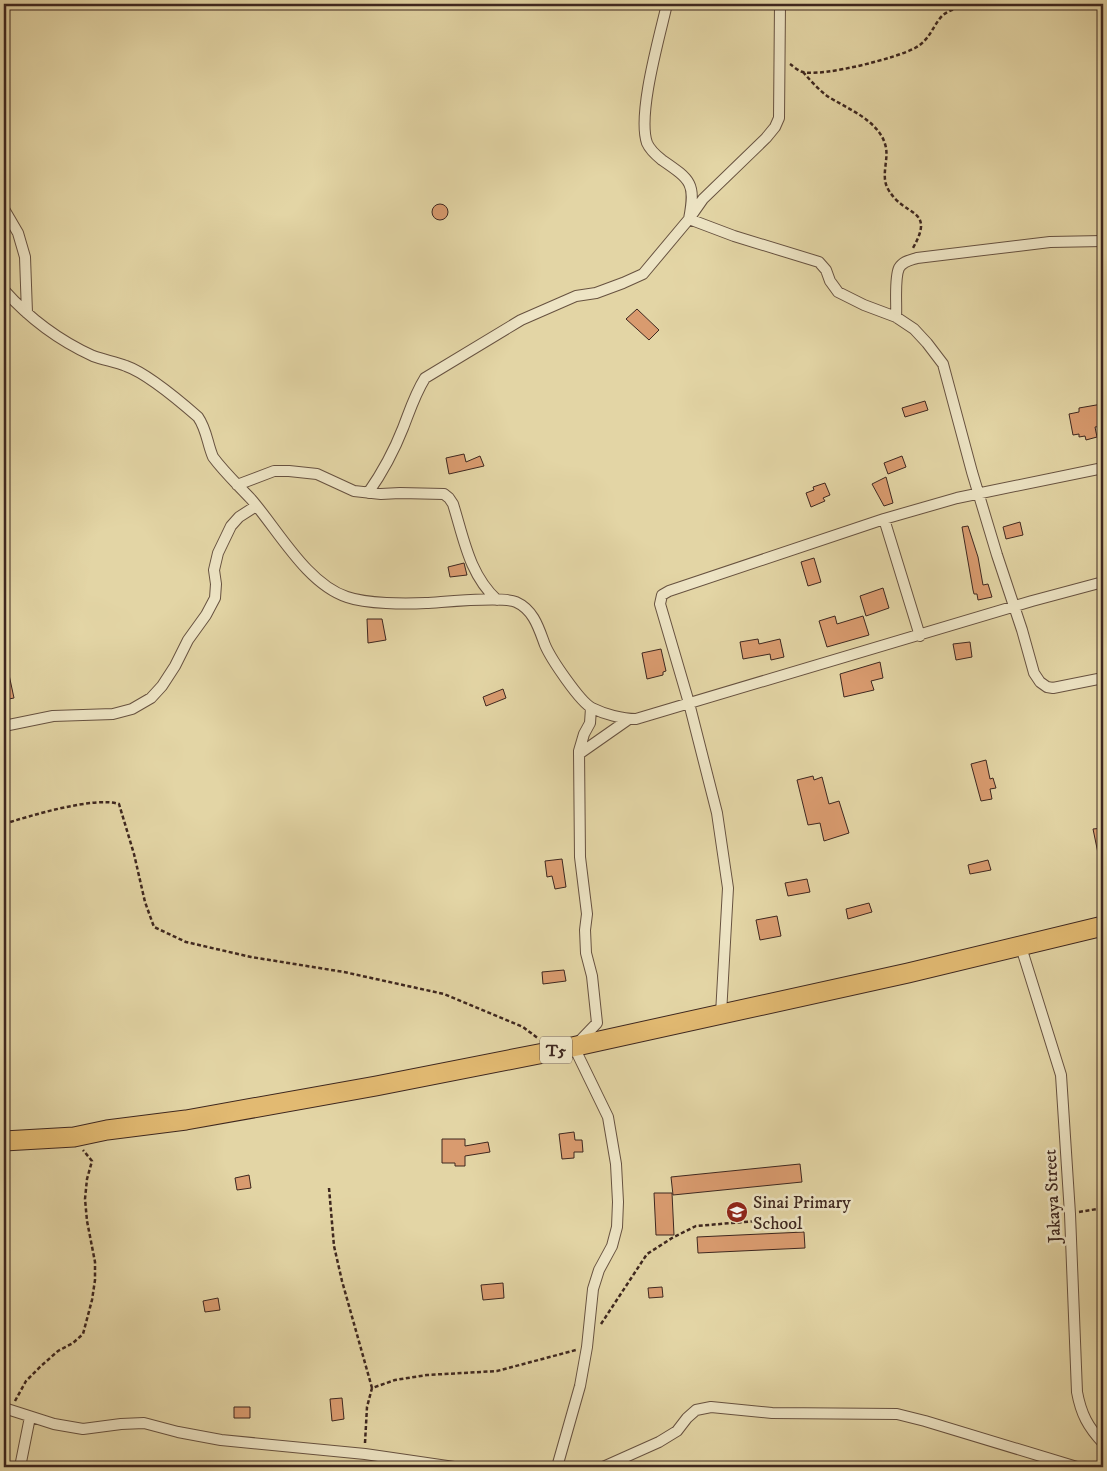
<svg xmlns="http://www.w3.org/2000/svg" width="1107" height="1471" viewBox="0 0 1107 1471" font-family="'IM FELL DW Pica',serif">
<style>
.building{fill:#d99b6f;stroke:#3e271f}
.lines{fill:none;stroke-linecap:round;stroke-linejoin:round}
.street-casing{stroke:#675240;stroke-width:12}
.highway-casing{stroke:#3e271f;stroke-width:21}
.path{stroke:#3e271f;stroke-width:2.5;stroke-dasharray:4 2.5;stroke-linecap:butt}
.street{stroke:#ede4c4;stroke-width:10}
.highway{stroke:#e2ba72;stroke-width:19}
.labels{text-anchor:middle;stroke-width:5;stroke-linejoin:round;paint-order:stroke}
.shield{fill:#ede4c4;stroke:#726050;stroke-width:1}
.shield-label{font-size:16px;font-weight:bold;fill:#3e271f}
.street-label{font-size:18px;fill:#3e271f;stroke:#ede4c4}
.poi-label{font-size:18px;fill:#3e271f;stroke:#ede4c4;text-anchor:start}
</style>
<rect width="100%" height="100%" fill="#e3d5a5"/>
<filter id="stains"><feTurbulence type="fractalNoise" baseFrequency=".004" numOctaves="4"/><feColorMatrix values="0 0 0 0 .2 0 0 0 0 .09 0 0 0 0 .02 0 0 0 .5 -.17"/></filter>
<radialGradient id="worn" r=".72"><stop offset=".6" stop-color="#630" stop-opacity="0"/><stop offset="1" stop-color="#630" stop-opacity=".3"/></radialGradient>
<!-- building -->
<path class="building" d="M432 212a8 8 0 1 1 16 0a8 8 0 1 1-16 0Z
M637,309L659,330L649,340L626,319Z
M925,401L928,410L905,417L902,408Z
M1102,404L1103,426L1095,427L1097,437L1086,440L1085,436L1079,437V434L1073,435L1069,414L1079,412V408Z
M464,454L466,462L480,456L484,466L449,474L446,458Z
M902,456L906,467L888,474L884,463Z
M886,477L893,503L884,506L872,484Z
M825,483L830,495L823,498L825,501L811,507L806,493L814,490L813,487Z
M1020,522L1023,535L1006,539L1003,527Z
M968,526L978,557L983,585L988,584L992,597L978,600L977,594H974L973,590L962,527Z
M814,558L821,582L808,586L801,562Z
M464,563L467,575L450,577L448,567Z
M883,588L889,608L866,616L860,596Z
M835,616L837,624L863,616L869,635L827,647L819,621Z
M367,619H382L386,640L368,643Z
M758,639L759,644L780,639L784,657L771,660L770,654L743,659L740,642Z
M970,642L972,657L956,660L953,644Z
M661,649L666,671L663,672V675L647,679L642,653Z
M880,662L883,678L871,681L874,690L844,697L840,674Z
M8,670L14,698L4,700V671Z
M503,689L506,698L486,706L483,697Z
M986,760L990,779L993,778L996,788L990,789L992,799L981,801L971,764Z
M813,776L814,780L822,777L829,804L839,801L849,833L824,841L820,823L808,825L797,780Z
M1103,828V858H1099L1093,829Z
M562,859L566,887L555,889L552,876L547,877L545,861Z
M988,860L991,870L970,874L968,865Z
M807,879L810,892L788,896L785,883Z
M869,903L872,912L848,919L846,909Z
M777,916L781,936L760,940L756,920Z
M564,970L566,981L543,984L542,972Z
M574,1132L575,1140H582L583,1152H574V1158L562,1159L559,1134Z
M442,1139H465V1146L488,1142L490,1152L465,1156V1166H455V1163H442Z
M800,1164L802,1182L673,1195L671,1177Z
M249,1175L251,1188L237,1190L235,1178Z
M654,1193H672L674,1235H656Z
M804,1232L805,1248L698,1253L697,1237Z
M503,1283L504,1298L483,1300L481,1285Z
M662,1287L663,1297L649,1298L648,1288Z
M218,1298L220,1310L205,1312L203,1301Z
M342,1398L344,1419L332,1421L330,1399Z
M234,1407H250V1418H234Z"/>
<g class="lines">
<!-- street casing -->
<g class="street-casing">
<path id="street" d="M667,4C660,35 637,114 647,143C650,150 657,156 662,160C691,180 696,183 689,219L734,236L819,262L826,270L830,281L838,292L864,305L896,317L914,329L927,343L943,364L972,472L997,555L1022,630L1034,673L1040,682L1047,687L1053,688L1103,678
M4,209L18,233L25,257L27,313
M4,290C28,317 60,341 93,356C104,360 116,362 126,366C146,373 182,403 198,417C207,430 207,443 213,457C224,472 238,485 251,499C278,530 307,584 347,597C367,604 405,604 426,603C445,602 502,596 516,602C534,610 539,629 545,645C551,659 580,702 592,708C604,714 622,719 636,719L1032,601L1103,582
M896,317C897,305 894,279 899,268C903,261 911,260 917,258L1050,242L1103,241
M237,485L274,471H289L317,474L354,491L381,494L400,493L444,494L449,498L453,504C464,539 469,574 497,600
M368,493C382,473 394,451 403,428C410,410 415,394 425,378L521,320L576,296L596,293L623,283L643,274L689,219L703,199L766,138L775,127L779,118L780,4
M884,519L920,636
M4,726L53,716L113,714L132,709L151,698L162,686L175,666L188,640L206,615L215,598L216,584L214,570L218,553L231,526L239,517L256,506
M579,754L629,719
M1021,947L1061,1075L1070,1214L1077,1392C1081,1414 1088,1427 1103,1443
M721,1014L728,888L717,813L689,703L660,604L662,595L669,591L884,519L957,498L1103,468
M4,1408L54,1424L83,1429L121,1424L144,1423L178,1432L221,1440L365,1454L454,1467
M20,1467L30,1417
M557,1467L580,1386L587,1347L593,1289L599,1270L612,1246L617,1227L618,1202L616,1164L608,1117L574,1047L597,1023L592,976L586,953L585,930L587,914L580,857L579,751L584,734L590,723L591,708
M603,1467L659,1442L677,1431L687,1418L696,1410L711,1407L772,1413L897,1414L925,1421L1077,1467"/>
</g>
<!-- highway casing -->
<g class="highway-casing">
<path id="highway" d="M4,1141L74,1137L107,1130L186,1120L376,1086L554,1051L908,973L1103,926"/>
</g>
<!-- path -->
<path class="path" d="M1091,4L1103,7
M790,64C793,66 798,71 803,72C823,77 897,58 915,48C930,40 932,27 942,16C952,7 969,6 982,4
M803,72C810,80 818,89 827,96C846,108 878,120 885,144C890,158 880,175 888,189C904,218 936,207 913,248
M4,824C29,816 95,796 119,804L134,854L145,902L154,927L186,942L251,957L344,972L444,994L523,1027L539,1039
M329,1188L334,1246L342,1281L372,1388
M1079,1212L1103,1208
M601,1324L647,1254L672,1238L696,1226L756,1221
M15,1401L26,1381L41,1366L58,1351L73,1343L83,1334L92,1300L95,1280V1262L87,1221L85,1199L87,1179L92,1161L83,1150
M365,1443L367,1407L372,1388L395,1380L427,1375L497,1371L576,1350"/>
<!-- street -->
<use href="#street" class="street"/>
<!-- highway -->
<use href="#highway" class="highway"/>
</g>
<!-- icons -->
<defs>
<g id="school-disc" transform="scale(1.125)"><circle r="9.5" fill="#8f2418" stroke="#ede4c4"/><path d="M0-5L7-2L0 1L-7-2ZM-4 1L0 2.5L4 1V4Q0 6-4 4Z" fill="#fff"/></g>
</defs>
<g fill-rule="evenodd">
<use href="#school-disc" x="737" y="1212"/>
</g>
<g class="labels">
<!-- shield labels -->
<rect class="shield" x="540" y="1036.5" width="32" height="27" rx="4"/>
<g class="shield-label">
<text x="556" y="1056">T5</text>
</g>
<!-- street labels -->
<g class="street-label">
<text transform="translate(1052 1196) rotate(-93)" y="6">Jakaya Street</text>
</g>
<!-- poi labels -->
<g class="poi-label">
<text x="753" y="1208">Sinai Primary<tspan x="753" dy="21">School</tspan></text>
</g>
</g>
<!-- margin -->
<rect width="1107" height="1471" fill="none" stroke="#e3d5a5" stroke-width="20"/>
<rect x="5" y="5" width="1097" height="1461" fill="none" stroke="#3e271f" stroke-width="2.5"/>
<rect x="10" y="10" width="1087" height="1451" fill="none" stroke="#3e271f"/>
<rect width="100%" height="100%" filter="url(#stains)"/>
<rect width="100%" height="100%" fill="url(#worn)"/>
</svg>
